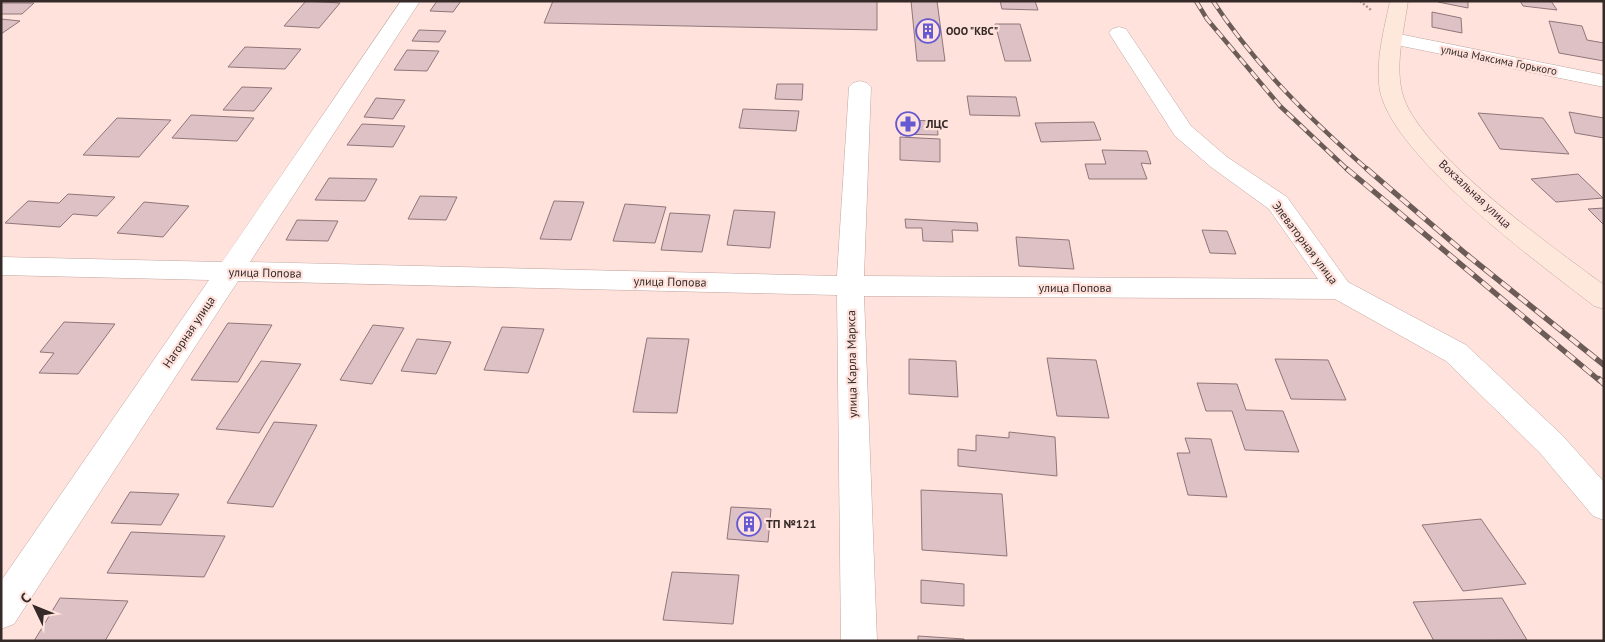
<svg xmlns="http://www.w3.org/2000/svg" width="1605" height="642" viewBox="0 0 1605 642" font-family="'PT Sans',sans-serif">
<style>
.building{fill:#ddc1c4;stroke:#907679}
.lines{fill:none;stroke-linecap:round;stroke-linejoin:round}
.street-casing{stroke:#c1a6a0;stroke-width:1}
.secondary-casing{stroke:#c1a6a0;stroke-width:1}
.path{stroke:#ab9691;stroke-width:2.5;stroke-dasharray:2 2;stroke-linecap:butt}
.street{fill:#fff;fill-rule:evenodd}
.secondary{fill:#fde8db;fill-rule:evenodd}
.rail-far2-casing{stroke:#6b5c58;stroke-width:4.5}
.rail-far1-casing{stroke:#6b5c58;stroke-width:5.5}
.rail-casing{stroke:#6b5c58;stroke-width:6}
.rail-far2{stroke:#ffe2dc;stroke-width:3;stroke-dasharray:9;stroke-linecap:butt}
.rail-far1{stroke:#ffe2dc;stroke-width:4;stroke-dasharray:11;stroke-linecap:butt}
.rail{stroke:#ffe2dc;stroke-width:4.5;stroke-dasharray:13;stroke-linecap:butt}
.labels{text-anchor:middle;stroke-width:4.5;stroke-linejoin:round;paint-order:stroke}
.far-poi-label{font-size:11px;font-weight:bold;fill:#352a28;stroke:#ffe2dc;text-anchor:start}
.far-street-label{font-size:11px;fill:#352a28;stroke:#ffe2dc}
.poi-label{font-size:12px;font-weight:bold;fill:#352a28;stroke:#ffe2dc;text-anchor:start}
.street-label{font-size:12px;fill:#352a28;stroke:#ffe2dc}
</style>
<rect width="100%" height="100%" fill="#ffe2dc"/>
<!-- building -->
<path class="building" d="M306,1L340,3L319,28L284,26Z
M437,1H461L453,12L430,11Z
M553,1H877V30L544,23Z
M911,1H937L945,61H917Z
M1000,1H1035L1038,10L1002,9Z
M1468,1V8L1438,2V1Z
M1520,1H1551L1557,10L1523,6Z
M1,3H34L22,14H1Z
M1432,12L1461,18L1462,33L1432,27Z
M1,19L20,21L1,34Z
M1549,21L1582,26L1587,40L1604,43V61L1559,53Z
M995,24H1020L1031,61H1005Z
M419,30L446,31L439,42L412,41Z
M245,47L301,49L285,69L228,67Z
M407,50L439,51L427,71L394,70Z
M777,84H803L802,100L775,99Z
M242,87L272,88L254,111L223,110Z
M967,96L1016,97L1020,116L970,115Z
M376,98L405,100L393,119L364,117Z
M743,109L799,111L796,131L739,128Z
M1569,112L1604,118V138L1575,133Z
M1478,113L1543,118L1569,154L1500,149Z
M191,115L254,118L237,141L172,138Z
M117,118L171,120L139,157L83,155Z
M900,120L937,121L938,135L900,134Z
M1094,122L1101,140L1041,142L1035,123Z
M362,124L405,126L393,147L347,145Z
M900,137L940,139V162L900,160Z
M1102,150L1147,151L1151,164L1141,163L1147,179H1089L1085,164H1106Z
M1578,174L1603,198L1556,202L1531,179Z
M329,178L377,179L365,201L315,200Z
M68,194L115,197L97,216L73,214L60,227L5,223L28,201L59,203Z
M420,196L457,197L446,220L408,219Z
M554,201L584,202L571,240L540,239Z
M144,202L189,206L163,237L117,233Z
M625,204L666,207L655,243L613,241Z
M1604,208V225L1588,209Z
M734,210L775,212L770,248L727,245Z
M670,213L710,215L702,252L661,250Z
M905,219L977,223L978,231L952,230L953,242L923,241L922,228H906Z
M297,220L338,221L328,241L286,240Z
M1202,230L1227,231L1236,254L1210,253Z
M1016,237L1069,240L1074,269L1019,266Z
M64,322L115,324L78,374L39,373L54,353L40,352Z
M228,323L272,325L238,382L191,380Z
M373,325L404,328L372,384L340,380Z
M502,327L544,329L528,373L484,370Z
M647,338L689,339L677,413L633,412Z
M417,339L451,342L436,374L401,371Z
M1047,358L1096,360L1109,418L1057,416Z
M909,359L956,361L958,397L909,394Z
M1275,359L1328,360L1346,400L1291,399Z
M261,361L301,364L259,433L216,429Z
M1197,383L1237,384L1246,410L1283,411L1299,452L1245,450L1232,411H1206Z
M274,422L317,425L273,507L227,503Z
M1009,432L1055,437L1057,476L958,466V449L976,451V435L1009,438Z
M1185,438L1211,439L1227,497L1188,495L1177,453H1190Z
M921,490L1002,494L1007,556L922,550Z
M130,492L179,494L161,525L111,523Z
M731,507L771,509L768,542L727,539Z
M1481,519L1526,584L1463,591L1422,525Z
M131,532L225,536L204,577L107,573Z
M672,572L739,575L733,624L663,620Z
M921,580L964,584V606L921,603Z
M60,598L128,601L105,641H34Z
M1502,598L1527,640L1434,641L1413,602Z
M918,636L964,639V641H918Z"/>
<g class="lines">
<!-- street casing -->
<g class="street-casing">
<path id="street" d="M401,1H420L250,262L837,276L849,87L853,83L860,81L867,83L871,87L864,276L1318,279L1269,209L1211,167L1175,136L1109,33L1112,29L1119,27L1126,29L1191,126L1227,157L1287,197L1348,282L1466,345L1562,435L1604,482V520L1593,516L1540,453L1446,361L1335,299L864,296L877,641H841L837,295L238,281L14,624L1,629V581L209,280L1,275V257L222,262Z
M1394,33L1604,75V87L1387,43L1384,39L1387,35Z"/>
</g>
<!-- secondary casing -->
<g class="secondary-casing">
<path id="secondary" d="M1390,1H1408C1404,30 1395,63 1402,92C1416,151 1553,247 1604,285V309L1594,306C1540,264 1394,158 1380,91C1375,62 1384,30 1390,1Z"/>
</g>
<!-- path -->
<path class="path" d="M1360,1L1371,10"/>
<!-- street -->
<use href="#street" class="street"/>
<!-- secondary -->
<use href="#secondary" class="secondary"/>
<!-- rail-far2 casing -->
<g class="rail-far2-casing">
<path id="rail-far2" d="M1196,1L1207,19L1280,106L1348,170
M1213,1C1255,65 1311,120 1368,170"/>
</g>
<!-- rail-far1 casing -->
<g class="rail-far1-casing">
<path id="rail-far1" d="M1347,169L1600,381
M1367,169L1466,254L1604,365"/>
</g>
<!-- rail casing -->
<g class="rail-casing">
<path id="rail" d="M1599,379L1604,384"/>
</g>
<!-- rail-far2 -->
<use href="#rail-far2" class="rail-far2"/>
<!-- rail-far1 -->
<use href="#rail-far1" class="rail-far1"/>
<!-- rail -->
<use href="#rail" class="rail"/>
</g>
<!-- icons -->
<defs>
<g id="building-ring" transform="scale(1.25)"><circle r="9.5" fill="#ffe2dc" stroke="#6459d2" stroke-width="1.5"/><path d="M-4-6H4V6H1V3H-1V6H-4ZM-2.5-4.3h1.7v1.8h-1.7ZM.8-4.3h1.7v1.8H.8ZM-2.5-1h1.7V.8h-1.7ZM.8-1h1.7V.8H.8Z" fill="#6459d2"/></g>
<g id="pharmacy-ring" transform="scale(1.25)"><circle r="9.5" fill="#ffe2dc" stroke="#6459d2" stroke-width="1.5"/><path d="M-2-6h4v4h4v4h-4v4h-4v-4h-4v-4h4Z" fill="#6459d2"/></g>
</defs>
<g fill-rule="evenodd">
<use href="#building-ring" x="928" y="31"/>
<use href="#pharmacy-ring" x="908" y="124"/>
<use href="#building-ring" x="749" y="524"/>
</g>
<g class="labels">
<!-- far-poi labels -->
<g class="far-poi-label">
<text x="946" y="35">ООО "КВС"</text>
</g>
<!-- far-street labels -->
<g class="far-street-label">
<text transform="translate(1499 60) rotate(11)" y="4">улица Максима Горького</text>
</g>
<!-- poi labels -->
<g class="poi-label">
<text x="926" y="128">ЛЦС</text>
<text x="766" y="528">ТП №121</text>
</g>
<!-- street labels -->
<g class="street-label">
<text transform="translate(1475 194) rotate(43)" y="4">Вокзальная улица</text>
<text transform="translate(1305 243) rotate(53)" y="4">Элеваторная улица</text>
<text transform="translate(265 273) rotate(1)" y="4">улица Попова</text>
<text transform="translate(670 282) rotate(1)" y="4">улица Попова</text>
<text x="1075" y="292">улица Попова</text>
<text transform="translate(189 332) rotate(-56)" y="4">Нагорная улица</text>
<text transform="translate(852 364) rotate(-91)" y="4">улица Карла Маркса</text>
</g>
</g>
<!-- border -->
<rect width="1605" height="642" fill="none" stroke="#352a28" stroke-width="5"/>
<!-- north arrow -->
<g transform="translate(35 607) rotate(313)" stroke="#ffe2dc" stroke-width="4" paint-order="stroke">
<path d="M0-4L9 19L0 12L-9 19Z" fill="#352a28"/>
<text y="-8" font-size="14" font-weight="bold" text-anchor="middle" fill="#352a28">С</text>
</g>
</svg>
